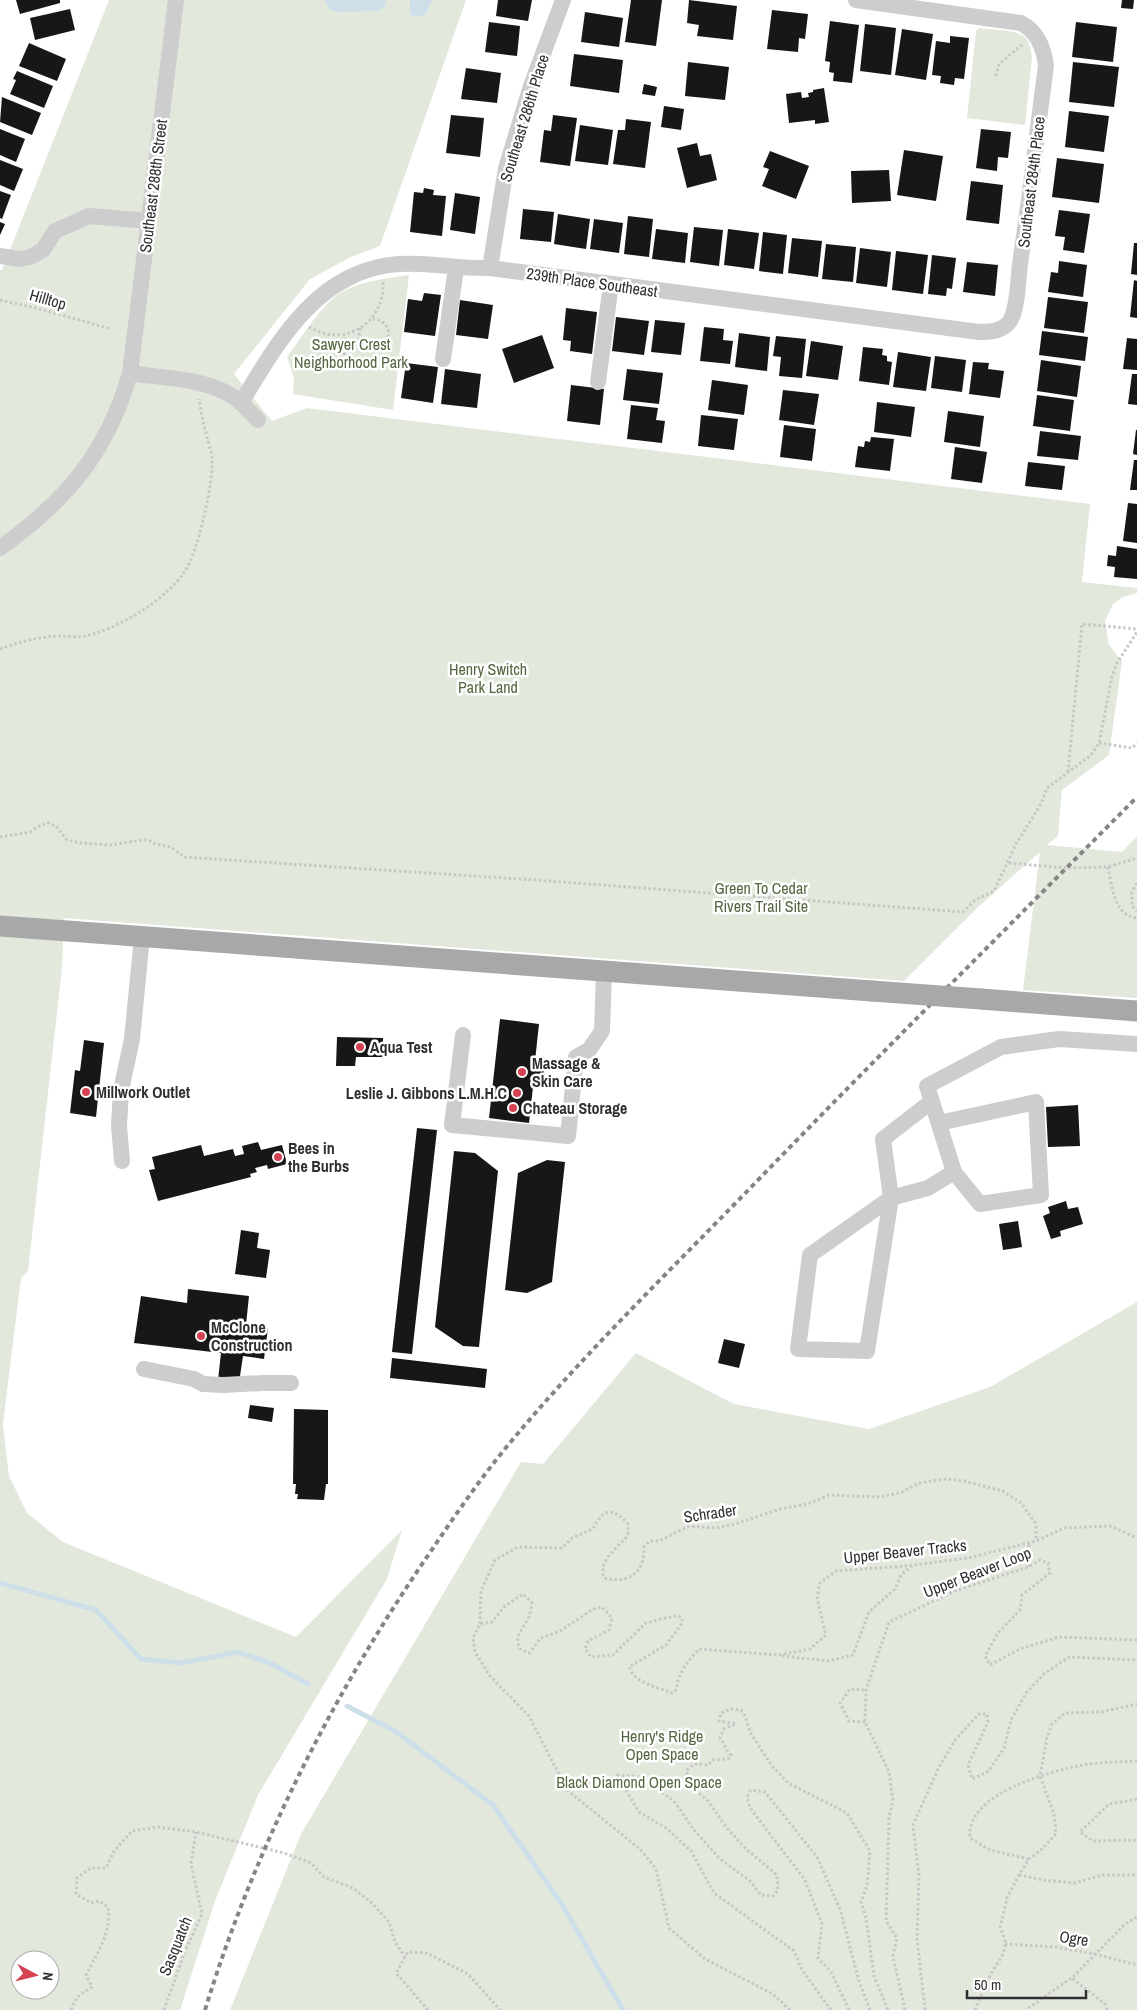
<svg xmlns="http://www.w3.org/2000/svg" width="1137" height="2010" viewBox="0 0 1137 2010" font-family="'Archivo Narrow',sans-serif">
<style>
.green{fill:#e3e8dc;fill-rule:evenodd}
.water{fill:#cddfe9}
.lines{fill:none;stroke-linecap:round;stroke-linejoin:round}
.stream{stroke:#cddfe9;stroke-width:5}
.building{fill:#171717}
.path{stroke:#c7c7c7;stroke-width:3;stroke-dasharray:2.5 2.5;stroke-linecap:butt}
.minor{stroke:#cdcdcd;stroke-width:16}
.major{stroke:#a8a8a8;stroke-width:21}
.rail{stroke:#858585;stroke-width:4;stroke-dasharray:5 4;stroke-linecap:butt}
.major-bridge{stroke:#a8a8a8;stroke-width:21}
.poi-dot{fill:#d54353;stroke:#fff;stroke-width:2}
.labels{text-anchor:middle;stroke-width:5;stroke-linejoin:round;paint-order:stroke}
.street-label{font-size:16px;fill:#303030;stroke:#fff}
.park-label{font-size:16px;fill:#546741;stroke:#fff}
.poi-label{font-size:16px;font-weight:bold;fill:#303030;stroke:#fff;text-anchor:start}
</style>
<rect width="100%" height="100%" fill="#fff"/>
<!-- green -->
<path class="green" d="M109,0H466L380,246L351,257L310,279L234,374L272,421L307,408L1090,504L1082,582L1137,588V593L1123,597L1113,604L1105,621L1109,645L1122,661L1109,755L1062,790L1058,836L1047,845L1122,852L1137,836V998L1023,990L1040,852L977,908L904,981L64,918L62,968L28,1271L21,1278L3,1424L9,1476L27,1513L63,1542L296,1637L402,1530L387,1579L258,1795L215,1901L180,2010H0V270H2ZM20,1960H50V1990H20Z
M979,28C992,30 1016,29 1026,38C1030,43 1031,51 1032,57L1025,125L967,118L976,31Z
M409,275L393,410L293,394L294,378L287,357C300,339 312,320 327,304C347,282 382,279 409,275Z
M1137,1302V2010H230L301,1834L521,1462L543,1464L636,1353L734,1404L869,1429L990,1387Z"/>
<!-- water -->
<path class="water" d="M325,0H386L385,5L379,11L337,12L329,9Z
M410,0H432L426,14L417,17L410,14Z"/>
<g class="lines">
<!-- stream -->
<path class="stream" d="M0,1583L96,1610L141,1659L182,1663L238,1652L270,1663L308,1684
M347,1706L395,1731L493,1805L561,1903L623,2010"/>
</g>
<!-- building -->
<path class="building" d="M16,0H60V3L20,14Z
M498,0H532L528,21L496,16Z
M631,0H662L656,46L625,42Z
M689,0L737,6L733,40L697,36L699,25L687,23Z
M1122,0H1134L1133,9L1121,8Z
M70,9L75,30L35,40L30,18Z
M772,10L808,14L805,39L799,38L798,52L767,49Z
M585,12L623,18L619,47L581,42Z
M830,21L859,25L852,83L833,81L834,73L829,72L830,62L825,61Z
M489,22L520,26L517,56L485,52Z
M1076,22L1117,27L1113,62L1072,57Z
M865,24L896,28L891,75L860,71Z
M902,29L933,34L926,80L895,75Z
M950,36L969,38L964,79L955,78L954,85L940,83L941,76L932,75L936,41L950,43Z
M29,43L66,59L57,81L19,66Z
M574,54L623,60L619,93L570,86Z
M688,62L729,67L725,100L685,96Z
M1073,62L1119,67L1114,107L1069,102Z
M466,68L501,73L497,103L461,99Z
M17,71L53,86L44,108L10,94L16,80L13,79Z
M644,84L657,87L655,96L642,94Z
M824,88L829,122L815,124V120L789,123L786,94L801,92L802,98L809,97L808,93L813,92V90Z
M2,97L41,113L32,135L0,122Z
M664,106L684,109L681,130L661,127Z
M1069,111L1109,116L1104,152L1065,147Z
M451,115L484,118L480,157L446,153Z
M553,115L577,118L570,166L540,162L544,130L551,131Z
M626,119L651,122L645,168L613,164L618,130H625Z
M580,125L613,130L608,165L575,161Z
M0,129L25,139L16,162L0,155Z
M981,129L1011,132L1008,158L998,157L997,171L976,168Z
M697,143L700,156L711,154L717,180L687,188L677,148Z
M904,150L943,156L936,201L897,195Z
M770,151L809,166L796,199L762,186L769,169L763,167Z
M1057,158L1104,164L1099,203L1052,197Z
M0,160L23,169L14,191L0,185Z
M889,170L891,201L852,203L851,171Z
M971,181L1003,185L999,224L966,220Z
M424,188L434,190L433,195L446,196L442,236L410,232L414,192L423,193Z
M0,191L11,195L2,219L0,218Z
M455,193L480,197L475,234L450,230Z
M523,209L554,212L551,242L520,239Z
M1059,210L1090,214L1084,253L1063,250L1065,237L1055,236Z
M558,214L590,219L586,249L554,244Z
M628,216L653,219L649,257L624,254Z
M594,219L623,223L619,253L590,249Z
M0,222L5,224L0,235Z
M694,227L723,230L719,266L690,262Z
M656,229L688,233L685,263L652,259Z
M728,229L759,233L754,269L724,265Z
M763,232L787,235L783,274L759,271Z
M792,238L822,241L818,277L788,273Z
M1134,243H1137V275L1131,274Z
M826,244L856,247L853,282L822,279Z
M860,248L891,252L887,287L856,283Z
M896,251L928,255L923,294L892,290Z
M932,255L956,258L952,289L947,288L946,296L928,294Z
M1059,261L1087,265L1083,297L1048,292L1051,272L1058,273Z
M967,262L998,265L995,296L963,292Z
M1134,280L1137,281V318L1130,317Z
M424,293L441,295L435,336L404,332L408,299L422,301Z
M1048,297L1088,302L1084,333L1044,328Z
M460,300L493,305L488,339L456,335Z
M566,308L597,312L592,354L570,351L571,341L563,340Z
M616,317L649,321L644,355L612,351Z
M655,320L685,323L681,355L651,352Z
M704,327L724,329L723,340L733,341L730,364L700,361Z
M1042,331L1088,337L1085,361L1039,355Z
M739,333L770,337L767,371L735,367Z
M542,335L554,368L514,383L502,349Z
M776,336L806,339L802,378L779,376L781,357L773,356Z
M1127,338L1137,339V370L1123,369Z
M811,341L843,346L838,380L806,376Z
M863,347L883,349L882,355L887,356V361L892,362L889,385L859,381Z
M898,352L931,357L926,391L893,387Z
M935,356L966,360L962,392L931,388Z
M1041,360L1081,366L1077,397L1037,391Z
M973,362L989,363L988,369L1004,371L1000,398L969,394Z
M406,363L438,367L433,403L401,398Z
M445,369L481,374L477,408L441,404Z
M627,369L663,373L659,404L623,400Z
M1132,374H1137V405L1128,404Z
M712,380L748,385L744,415L708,410Z
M571,385L604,389L600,425L567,421Z
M783,390L819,394L814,425L779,420Z
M1037,395L1074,400L1070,431L1033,426Z
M877,402L915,407L911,437L874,432Z
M631,405L658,408L656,420L665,421L662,443L627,439Z
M948,411L984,416L980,447L944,442Z
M701,415L738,419L734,450L698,446Z
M784,425L816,429L812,461L780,457Z
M1136,430H1137V455L1133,454Z
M1040,431L1081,436L1078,460L1037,456Z
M871,437L894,439L890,471L855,467L858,446L864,447L865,441L870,442Z
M955,447L987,452L982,483L951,479Z
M1134,460H1137V490H1130Z
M1028,462L1065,466L1062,490L1025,486Z
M1128,503L1137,504V543L1123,541Z
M1117,546L1137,549V579L1114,577L1115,567L1107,566L1108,555L1116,556Z
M500,1019L539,1024L535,1061L545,1062L542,1087H533L529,1123L489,1118Z
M337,1037L383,1038V1057H356L355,1066H336Z
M84,1040L104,1043L96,1117L70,1113L75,1070L80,1071Z
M1078,1105L1080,1146L1048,1147L1046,1107Z
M417,1128L437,1130L412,1354L392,1352Z
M258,1142L261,1150L282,1145L287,1164L268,1169L267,1165L255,1168L257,1172L250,1174L251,1177L158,1201L149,1170L155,1169L152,1157L201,1145L204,1156L233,1149L235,1156L244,1154L242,1146Z
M454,1151L475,1153L498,1171L479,1347L463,1346L435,1327Z
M547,1160L565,1162L552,1282L527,1293L505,1290L518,1173Z
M1066,1201L1068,1209L1078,1207L1083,1224L1060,1231L1061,1236L1051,1239L1043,1216L1050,1213L1048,1207Z
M1018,1221L1022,1247L1003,1250L999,1224Z
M241,1230L259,1233L257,1248L270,1250L266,1278L235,1274Z
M188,1289L249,1296L246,1325L268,1328L264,1359L243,1356L239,1383L218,1380L221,1353L134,1343L141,1296L187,1303Z
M724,1339L745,1344L739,1368L718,1363Z
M392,1358L487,1369L485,1388L390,1378Z
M250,1405L274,1408L272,1422L248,1418Z
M294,1409L328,1410V1484H326L324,1500L297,1499L298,1494H295L296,1484H293Z"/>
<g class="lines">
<!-- path -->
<path class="path" d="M996,76L999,64L1023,44
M0,300L44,310L111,329
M309,327C345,349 386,322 383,281
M360,328L359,339C365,349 374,351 384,346C393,334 388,320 373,319
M344,355V334
M0,649C19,642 38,637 59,636C67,636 77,638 85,636C118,629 166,600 185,571C198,552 214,481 212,458C212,451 208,443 207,436C203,423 201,411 199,399
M1099,743L1132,748L1137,743
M1068,772L1082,624L1137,629
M0,837L30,832L41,825L49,823L56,826L67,840L81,843L111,845L141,840H148L155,844L171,847L184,857L535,880L963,912L975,900L994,891L1016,844L1041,804L1047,788L1091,755L1099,743L1112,677L1117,663L1137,632
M1009,863L1066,868L1108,867L1137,858
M1108,867C1112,886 1114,916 1137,918
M1137,883L1132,892V906L1137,911
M1028,1567L1029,1542
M480,1624L481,1591L495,1560L518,1547L562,1548L572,1538L593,1529C603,1508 613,1507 628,1524V1535C617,1549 598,1560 604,1578C629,1584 645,1573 644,1547L650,1541H659L689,1526L716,1528L735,1524L780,1509L808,1504L829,1495L881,1497L902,1492L919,1483L946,1479L964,1481L1003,1491L1021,1503L1036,1524V1541
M782,1656L828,1661L853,1655L869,1612L895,1589L901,1575L913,1565
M865,1722L849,1721L840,1703L850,1689L866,1690
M1137,1799L1109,1804L1080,1832L1093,1841L1137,1840
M1029,1859L990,1850L970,1838C965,1794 1050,1771 1083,1765C1101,1762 1119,1762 1137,1761
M1019,1875L1043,1880L1074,1883L1103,1875H1137
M1005,1944L1055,1947L1095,1954L1137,1965
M1028,2008C1044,1999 1056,1987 1072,1978
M71,2010L77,1997L92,1987L86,1975C97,1954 112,1931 108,1907L99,1901L91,1903L76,1894L77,1878L91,1868H106L114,1851L132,1831L158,1827L196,1832L284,1853L311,1863L324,1877L353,1888L373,1904L389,1922L395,1942L405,1957
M164,2010L184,1954L202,1914L191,1864L196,1832
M428,2010L396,1973L408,1952L427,1953L468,1974L500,2010
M790,2010L773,1994L705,1959L669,1928L656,1869L641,1850L567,1790L529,1716L490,1676L475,1652L473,1638L480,1624L492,1622L505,1606L523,1594L532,1603C531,1608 530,1615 528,1619C522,1630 514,1636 520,1649L529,1653L541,1638L560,1631L593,1609L602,1607L612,1618L609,1630L588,1641L585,1649L591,1657L613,1655L646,1623L674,1616L681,1617L683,1622L666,1645L629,1667C634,1683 657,1687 672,1693L677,1689C677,1673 689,1660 699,1649L779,1655L810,1649L826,1635L817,1598L820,1583L836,1571L906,1566L968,1558L1036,1541L1064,1528L1110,1526L1137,1538
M831,2010L802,1970L794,1951L714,1893L691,1851L666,1828L639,1812L617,1775L640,1777L674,1801L694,1830L720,1859L750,1881L761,1895L773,1896L778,1890L777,1875L745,1848L726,1827L708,1801L694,1789L686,1771L694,1764L708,1765L713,1760L728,1759L731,1755C725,1750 725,1743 720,1738L724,1729L736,1724L719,1721L721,1713L731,1709L741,1710L745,1716L750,1732L772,1766L788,1783L847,1813L870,1851L867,1886L861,1902L866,1918L874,1976L888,2010
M849,2010L831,1972L818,1958L822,1924L805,1880L750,1808L747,1797L751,1790L765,1792L817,1857L840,1909L859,1981L870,2010
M905,2010L893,1956L897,1938L886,1921L889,1817L893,1801L889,1772L865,1722L866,1690L889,1622L955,1591L1028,1567L1040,1560L1048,1563L1050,1573L1022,1595L1020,1610L998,1633L985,1656L990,1665L1020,1649L1059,1637L1137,1640
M925,2010L917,1939L919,1876L913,1825L939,1767L955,1740L979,1714H987L988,1722L968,1765L972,1779L989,1771L1004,1748L1011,1720L1026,1693L1044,1674L1069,1657L1137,1660
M975,2010C980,1998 985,1985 991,1974C1001,1956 1012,1948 1000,1928L1007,1898L1019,1875L1029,1859L1041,1850L1056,1834L1054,1814L1040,1776L1047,1738L1052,1724L1065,1713L1101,1712L1137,1704
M1107,2010L1105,2004L1072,1978L1124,1925L1137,1917"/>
<!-- minor -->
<path class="minor" d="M0,256L19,259L30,257L43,250L55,231L89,216L148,221
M490,268L506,168L531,86L563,0
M443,359L456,268
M130,373C162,378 200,378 229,394C240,400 249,411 258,420
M598,382L611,284
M241,403C278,341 319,269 399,264C430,262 459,269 490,268L979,332C991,332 1003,331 1010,321C1018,308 1018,279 1020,264C1030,198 1037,132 1046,66C1044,48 1038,32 1021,23L856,0
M0,548C67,500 107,453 130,373L176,0
M463,1035L452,1125L568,1136L576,1057L589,1050L602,1031L604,971
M932,1101L883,1139L891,1198L867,1351L798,1349L810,1255L891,1198L928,1188L954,1172L927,1086L1001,1047L1059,1039L1137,1044
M939,1123L1036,1102L1041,1195L980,1204L954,1172
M122,1161L119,1126L121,1090L132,1039L142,937
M144,1369L194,1379L203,1384L223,1385L263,1383H291"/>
<!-- major -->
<path class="major" d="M0,926L872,991
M981,999L1137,1011"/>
<!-- rail -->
<path class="rail" d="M205,2010C255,1847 334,1692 431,1551C454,1517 478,1482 504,1450C583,1354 673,1268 759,1179C884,1050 1011,924 1137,797"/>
<!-- major-bridge -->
<path class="major-bridge" d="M872,991L981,999"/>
</g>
<!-- markers -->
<g class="poi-dot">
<circle cx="360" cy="1047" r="5"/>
<circle cx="522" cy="1072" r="5"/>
<circle cx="86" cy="1092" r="5"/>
<circle cx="517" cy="1093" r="5"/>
<circle cx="513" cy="1108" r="5"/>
<circle cx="278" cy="1157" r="5"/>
<circle cx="201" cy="1336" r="5"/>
</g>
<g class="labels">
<!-- street labels -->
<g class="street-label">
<text transform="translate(524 118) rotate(-73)" y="6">Southeast 286th Place</text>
<text transform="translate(1031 182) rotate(-83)" y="6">Southeast 284th Place</text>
<text transform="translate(153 186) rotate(-83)" y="6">Southeast 288th Street</text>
<text transform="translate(592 282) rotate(8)" y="6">239th Place Southeast</text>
<text transform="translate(48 299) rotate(16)" y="6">Hilltop</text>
<text transform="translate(710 1513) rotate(-8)" y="6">Schrader</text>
<text transform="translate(905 1551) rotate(-6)" y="6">Upper Beaver Tracks</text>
<text transform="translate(977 1572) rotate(-21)" y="6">Upper Beaver Loop</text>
<text transform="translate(1074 1938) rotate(9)" y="6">Ogre</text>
<text transform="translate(175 1946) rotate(-68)" y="6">Sasquatch</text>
</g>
<!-- park labels -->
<g class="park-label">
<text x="351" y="350">Sawyer Crest<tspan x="351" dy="18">Neighborhood Park</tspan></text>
<text x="488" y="675">Henry Switch<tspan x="488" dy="18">Park Land</tspan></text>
<text x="761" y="894">Green To Cedar<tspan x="761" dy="18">Rivers Trail Site</tspan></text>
<text x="662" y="1742">Henry's Ridge<tspan x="662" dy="18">Open Space</tspan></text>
<text x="639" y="1788">Black Diamond Open Space</text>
</g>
<!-- poi labels -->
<g class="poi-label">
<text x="370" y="1053">Aqua Test</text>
<text x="532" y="1069">Massage &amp;<tspan x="532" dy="18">Skin Care</tspan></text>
<text x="96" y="1098">Millwork Outlet</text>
<text x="507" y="1099" text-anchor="end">Leslie J. Gibbons L.M.H.C</text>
<text x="523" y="1114">Chateau Storage</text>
<text x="288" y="1154">Bees in<tspan x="288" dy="18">the Burbs</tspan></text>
<text x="211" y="1333">McClone<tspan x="211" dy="18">Construction</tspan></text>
</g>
</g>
<!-- north arrow -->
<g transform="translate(35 1975) rotate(97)"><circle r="24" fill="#ffffff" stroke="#acacac"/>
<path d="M0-4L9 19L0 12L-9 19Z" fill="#d54353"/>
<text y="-8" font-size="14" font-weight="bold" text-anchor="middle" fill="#303030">N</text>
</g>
<!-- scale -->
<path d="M967 1990v8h119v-8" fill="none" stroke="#303030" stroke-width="2.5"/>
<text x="974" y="1990" font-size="15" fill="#303030" stroke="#ffffff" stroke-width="4" paint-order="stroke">50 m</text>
</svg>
